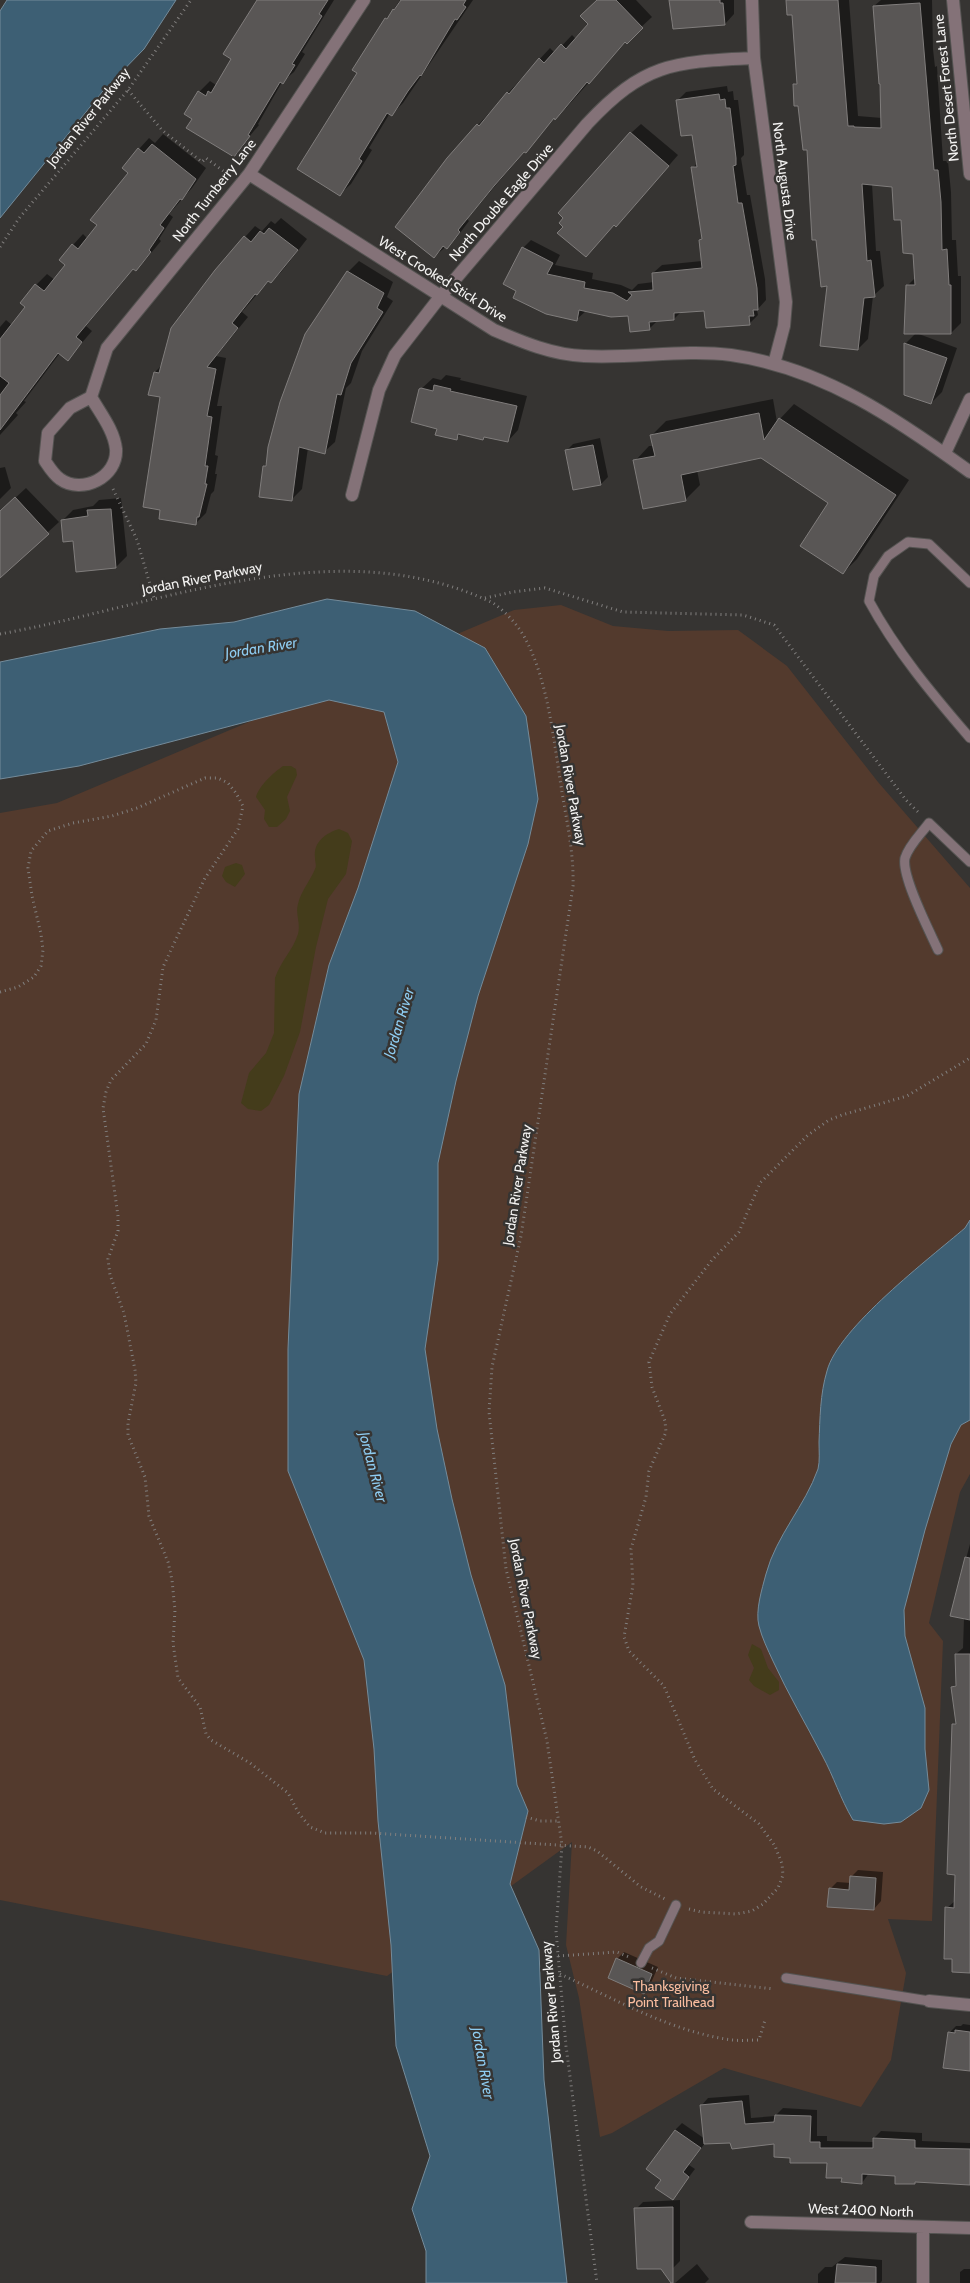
<svg xmlns="http://www.w3.org/2000/svg" width="970" height="2283" viewBox="0 0 970 2283" font-family="Cabin,sans-serif">
<style>
.green{fill:#533a2d}
.sand{fill:#443c1b}
.water{fill:#3d5f74;stroke:#748b9a}
.shadow{fill:#0007}
.building{fill:#595655;stroke:#807d7c}
.lines{fill:none;stroke-linecap:round;stroke-linejoin:round}
.lane-casing{stroke:#545351;stroke-width:11}
.street-casing{stroke:#545351;stroke-width:14}
.path{stroke:#817f7e;stroke-width:3;stroke-dasharray:1 4;stroke-linecap:butt}
.lane{stroke:#847278;stroke-width:9}
.street{stroke:#847278;stroke-width:12}
.labels{text-anchor:middle;stroke-width:5;stroke-linejoin:round;paint-order:stroke}
.street-label{font-size:14px;fill:#f4f3f2;stroke:#363432}
.park-label{font-size:14px;fill:#fabd9f;stroke:#363432}
.water-label{font-size:15px;font-style:italic;fill:#8eccf1;stroke:#363432}
</style>
<rect width="100%" height="100%" fill="#363432"/>
<!-- green -->
<path class="green" d="M561,605L613,626L668,631L738,630L787,666L878,782L970,888V1474L960,1492L929,1623L943,1641L932,1921L888,1919L906,1973L891,2060L861,2107L724,2068L612,2133L600,2137L579,1998L566,1945L572,1842L387,1976L0,1900V813L57,803L514,610Z"/>
<!-- sand -->
<path class="sand" d="M283,766H291L296,769L297,775L287,797L290,811L286,819L277,827H269L264,819L265,810L256,797C259,786 273,773 283,766Z
M339,829L348,833L352,841L346,874L328,899L316,947L300,1032L284,1076L269,1105L261,1111L248,1109L241,1103L249,1073L266,1053L274,1033L275,978C280,962 293,950 298,934C301,923 295,914 298,904C301,891 310,881 315,869C317,865 315,863 315,858C313,842 326,833 339,829Z
M236,863L242,865L245,874L235,887L226,882L222,876L225,867Z
M752,1644L761,1649L768,1668L779,1682V1690L770,1695L754,1686L749,1680L754,1668L748,1655Z"/>
<!-- water -->
<path class="water" d="M7,0H176L144,49L103,91L0,218V11Z
M327,599L415,611L485,648L526,716L538,799L528,844L478,996L456,1081L438,1163V1260L425,1349L437,1429L452,1499L471,1575L505,1685L517,1785L528,1811L510,1884L539,1950L544,2080L567,2283H426V2251L412,2209L430,2156L396,2046L391,1945L378,1821L374,1749L364,1660L288,1471V1349L299,1094L329,965L358,888L398,762L384,712L329,700L79,766L0,779V662L160,629L234,622Z
M970,1220V1420L961,1425L951,1444L925,1530L904,1610L905,1636L925,1708V1749L929,1790L921,1808L901,1822L884,1824L853,1820C840,1798 834,1777 822,1755C806,1724 788,1694 773,1661C768,1650 762,1638 759,1626C755,1611 762,1589 766,1574C776,1536 805,1506 818,1469C820,1461 819,1451 819,1442C820,1419 820,1394 827,1371C838,1328 930,1258 965,1228Z"/>
<!-- shadow -->
<path class="shadow" d="M258,0H334L302,52L305,54L294,72L282,82L258,124L259,125L234,155L193,118L199,92L210,81L216,85L233,59Z
M400,0H473L403,103L392,114L390,113L369,148L372,150L351,184L340,194L358,72L354,69Z
M598,0H636L652,17L626,41L566,108L554,117L467,219L469,221L457,237L434,257L478,125L550,48L555,53L572,35L576,39L589,24Z
M670,0H734V14L725,24L672,26Z
M787,0H849L858,116L882,118L874,6L881,0H932L933,49L935,67L937,66L943,161H948L951,192L952,240H956L958,276H961V323L951,333L908,285L916,277L915,253L893,186L872,184L876,251H880L884,286L873,296L868,339L858,349L828,285L808,149L794,85L798,81L793,13Z
M727,86L728,92L733,91L734,100H738L744,149V155L741,158L747,195H750L765,279L766,300L757,310L758,315L749,324L705,309L682,311L674,319L658,320L649,329L630,315L586,311L577,319L518,291L523,248L531,240L560,255L555,265L593,273L592,279L621,285L632,290L638,284L654,282L653,273L662,265L702,261L700,240L703,237L693,168L697,163L693,133L678,100L686,92Z
M641,124L678,155L626,215L614,224L586,256L631,133Z
M163,134L206,168L192,188L169,214L173,217L159,239L161,241L147,258L136,269L134,268L86,326L92,331L68,359L60,353L24,401L26,402L16,413L18,415L0,435V327L6,320L12,325L27,307L36,285L47,274L55,280L67,265L73,245L83,234L88,239L99,225L130,173L139,149L149,138L155,143Z
M281,218L307,239L282,271L271,282L269,280L242,312L248,317L216,356L226,358L217,406H222L215,455L218,456L215,474H217L214,491L211,494L206,513L195,524L155,372L162,365L245,237L255,226L262,231L271,221L275,224Z
M359,261L393,282L387,297L393,301L362,351L351,383L346,388L335,442L324,452L308,448L302,489L291,500L264,466L268,462L348,272Z
M916,333L957,348L942,392L931,403L905,344Z
M446,375L461,378L460,380L527,396L518,430L508,441L462,433L456,439L438,428L420,390L433,378L441,380Z
M773,399L777,422L794,404L909,480L857,559L843,573L830,503L761,457L697,470L700,485L686,499L635,461L649,446H654L652,435L666,421Z
M600,438L608,477L601,484L574,489L566,451L573,444Z
M5,467L11,488L0,499V468Z
M26,488L59,522L0,576V512Z
M121,498L127,556L116,567L62,521L73,510L93,506L99,500Z
M970,1544V1543V1972L953,1958L947,1908L956,1900L953,1725L957,1721L953,1687L958,1682L956,1654L963,1648L964,1618L951,1615Z
M858,1870L883,1872L881,1901L874,1909L830,1889L837,1882L851,1883V1877Z
M624,1952L658,1967L650,1985L643,1992L617,1959Z
M963,2024L970,2025V2070L949,2033L956,2026H961Z
M749,2095L751,2118L775,2116L783,2108L817,2110V2136H827V2141L874,2142V2138L881,2131L922,2133V2141L970,2143V2184L916,2181L914,2183L896,2175L869,2173L862,2183L843,2177L828,2161L775,2143H705L689,2165L695,2169L672,2199L663,2180L648,2169L675,2130L682,2123L705,2139L701,2106L708,2098Z
M680,2200V2261L673,2268L636,2209L643,2202Z
M845,2257L882,2260V2281L880,2283H818V2274L825,2267H832Z
M697,2264L709,2279L705,2283H675Z
M964,2269H970V2283H960V2272Z"/>
<!-- building -->
<path class="building" d="M257,0H328L319,14L322,16L292,64L295,65L283,84L280,82L248,135L250,136L234,157L186,128L192,119L184,114L198,91L206,96L208,91L211,93L231,59L223,54Z
M401,0H466L463,5L466,7L457,20L455,19L421,76L420,75L408,91L392,116L387,113L359,159L362,161L340,196L297,169L357,73L352,70L385,18L387,19L393,9L394,10Z
M597,0H616L643,28L627,44L625,42L589,84L587,82L555,120L554,118L526,153L524,152L494,186L458,230L460,232L447,249L443,246L434,258L395,227L447,158L477,124L479,126L507,92L509,94L539,58L544,63L561,44L566,49L588,24L580,16Z
M669,0H720V3H723L725,25L673,29Z
M786,0H838L848,126H854V127L881,128L880,84H879L873,6L920,3L934,170H938L941,202L942,250L947,249L949,285H951V334H904L906,285H915L913,254L903,253L901,220H894L892,187L862,184L867,261L871,260L875,297L864,298L858,350L820,346L827,286L821,287L816,240H812L807,150H803L798,106H794L793,84H797L792,15H787Z
M719,94L720,100L725,99L726,108H730L736,158V165L733,166L738,203H742L757,288L758,310H753L754,316H749L750,325L706,328L704,311L674,313V320L649,322L650,330L630,332L628,316L611,317L579,310L577,321L546,314L513,298L516,291L503,284L522,247L553,263L547,274L585,282L584,288L613,293L627,301L632,295L628,292L653,290L652,273L702,268L699,240L702,239L691,167H697L692,135L681,136L676,100Z
M630,132L669,166L616,227L614,225L586,257L557,233L563,227L559,223L563,218L558,213Z
M152,144L196,179L182,200L180,199L160,225L164,228L149,250L151,252L136,271L133,269L76,337L82,342L68,361L58,353L0,430V395L9,383L0,376V339L25,307L20,303L35,284L44,291L45,290L65,265L59,260L72,244L78,249L97,225L90,220L128,173L122,168L138,148L144,153Z
M269,228L298,250L271,283L268,281L257,295L255,294L232,323L238,328L207,367L216,369L207,416L212,417L205,466H208L205,484H207L199,517H197L196,525L159,519L160,510L143,507L160,397L148,395L154,372L159,373L171,328L215,270L244,236L251,242L260,231L264,234Z
M347,271L384,293L377,308L383,312L351,363L341,395L337,394L325,454L299,447L292,501L259,497L263,466H266L268,447L280,402L305,334Z
M904,343L947,358L931,404L904,395Z
M434,385L451,389L450,391L517,406L508,442L484,437L483,440L458,434L457,440L435,435L437,429L411,422L419,389L421,388L433,391Z
M759,413L764,440L779,418L896,495L843,574L800,546L828,503L761,458L681,475L686,501L643,509L633,460L655,456L650,435Z
M593,445L601,485L573,490L565,450Z
M15,497L49,534L0,578V511Z
M111,509L116,568L76,572L73,541L63,542L61,520L88,516L87,510Z
M965,1557L970,1558V1620L950,1616Z
M955,1654H970V1973L952,1972V1959H944L945,1907L954,1908L955,1875L947,1874L952,1724H956L951,1687L956,1686Z
M850,1876L876,1878L874,1910L827,1907L829,1888L849,1890Z
M616,1958L652,1974L644,1994L608,1978Z
M955,2030L970,2032V2071L943,2068L948,2032L955,2033Z
M742,2101L745,2124L774,2122L775,2115L811,2116L810,2142H820V2148H873V2138L915,2140V2148L970,2149V2185L915,2182V2184H895V2176L862,2174V2184L841,2182L842,2178H826L827,2163H790V2158L774,2157V2144L732,2149L730,2143L704,2144L700,2105Z
M675,2130L701,2148L683,2172L689,2177L673,2200L655,2188L661,2180L646,2169Z
M673,2207V2283H671L661,2269H637L634,2208Z
M837,2264L876,2267V2283H835Z"/>
<g class="lines">
<!-- lane casing -->
<g class="lane-casing">
<path id="lane" d="M970,583L929,544L908,542L888,556L874,576L869,601C896,651 933,695 970,738
M938,950C930,932 901,876 905,858C909,845 921,834 929,823L970,862
M641,1963L649,1948L659,1941L676,1905
M786,1978L929,2001"/>
</g>
<!-- street casing -->
<g class="street-casing">
<path id="street" d="M752,0L754,58L786,302L784,326L774,364
M953,0L970,174
M249,174L494,330C522,342 553,355 584,356C633,359 682,349 731,355C823,368 897,419 970,472
M91,397L70,408L48,433L45,461C49,467 54,475 60,479C82,495 118,477 116,449C114,430 100,413 91,397L107,348L249,174L364,0
M945,453L970,399
M352,495L379,390L395,355L440,297L587,124C645,62 674,62 754,58
M929,2001L970,2005
M751,2222L970,2228
M923,2283V2227"/>
</g>
<!-- path -->
<path class="path" d="M128,90L162,130L202,162L206,158L230,176
M0,247L20,217L128,90L191,0
M113,489L137,540L154,598
M485,598L513,592L545,588L623,612L743,615L774,625L906,800L920,814
M0,634C157,606 337,528 493,603C506,612 519,626 526,640C549,684 554,744 562,792C567,823 574,854 573,886L521,1236L492,1367L489,1412L506,1569L547,1741L562,1845L556,1931L566,2046L597,2283
M0,992L18,987L34,977L41,966L43,950L41,934L32,896L28,868L31,851L48,831L73,823L112,816L137,808L205,778H218L228,783L236,793L243,806L238,829L205,878L163,967L156,1020L146,1044L111,1080L106,1092L103,1108L118,1216V1231L108,1259L110,1275L124,1313L135,1370L136,1383L128,1423V1435L145,1477L149,1516L168,1562L172,1580L175,1610L173,1643L178,1678L200,1707L206,1734L211,1740L250,1763L288,1793L298,1812L310,1827L325,1833H372L588,1847L597,1851L641,1887L665,1899
M526,1817L540,1821H559
M689,1909L701,1912L736,1914L752,1911L763,1904L778,1888L783,1875L782,1864L775,1846L759,1824L713,1789L695,1760L664,1686L629,1651L624,1637L633,1585L631,1549L646,1497L649,1471L666,1432L665,1421L652,1387L649,1362L670,1314L712,1260L739,1232L760,1183L808,1135L829,1120L842,1115L907,1096L970,1058
M558,1956L617,1952L629,1957
M652,1968L676,1978L774,1989
M560,1974C615,1999 672,2032 732,2040C741,2041 750,2040 759,2040L765,2020"/>
<!-- lane -->
<use href="#lane" class="lane"/>
<!-- street -->
<use href="#street" class="street"/>
</g>
<g class="labels">
<!-- street labels -->
<g class="street-label">
<text transform="translate(946 88) rotate(-96)" y="5">North Desert Forest Lane</text>
<text transform="translate(88 117) rotate(-51)" y="5">Jordan River Parkway</text>
<text transform="translate(785 181) rotate(83)" y="5">North Augusta Drive</text>
<text transform="translate(214 190) rotate(-52)" y="5">North Turnberry Lane</text>
<text transform="translate(501 202) rotate(-49)" y="5">North Double Eagle Drive</text>
<text transform="translate(443 279) rotate(32)" y="5">West Crooked Stick Drive</text>
<text transform="translate(202 578) rotate(-11)" y="5">Jordan River Parkway</text>
<text transform="translate(571 785) rotate(80)" y="5">Jordan River Parkway</text>
<text transform="translate(517 1185) rotate(-81)" y="5">Jordan River Parkway</text>
<text transform="translate(526 1599) rotate(79)" y="5">Jordan River Parkway</text>
<text transform="translate(551 2002) rotate(-95)" y="5">Jordan River Parkway</text>
<text transform="translate(861 2210) rotate(2)" y="5">West 2400 North</text>
</g>
<!-- park labels -->
<g class="park-label">
<text x="671" y="1991">Thanksgiving<tspan x="671" dy="16">Point Trailhead</tspan></text>
</g>
<!-- water labels -->
<g class="water-label">
<text transform="translate(261 648) rotate(-9)" y="5">Jordan River</text>
<text transform="translate(399 1023) rotate(-73)" y="5">Jordan River</text>
<text transform="translate(373 1467) rotate(75)" y="5">Jordan River</text>
<text transform="translate(483 2063) rotate(80)" y="5">Jordan River</text>
</g>
</g>
</svg>
